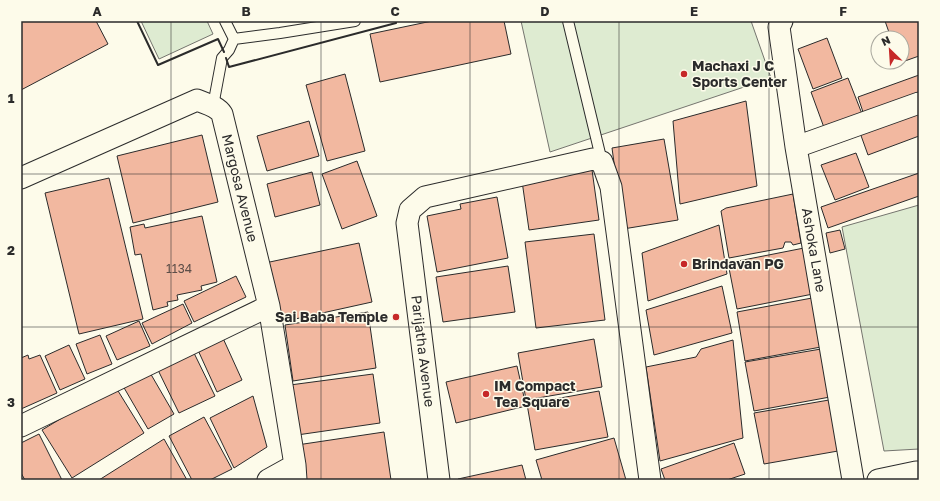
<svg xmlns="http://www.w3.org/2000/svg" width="940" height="501" viewBox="0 0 940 501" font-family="'Golos Text',sans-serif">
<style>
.green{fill:#deebd1;stroke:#74746e}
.building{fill:#f2b8a0;stroke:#2b2b2b}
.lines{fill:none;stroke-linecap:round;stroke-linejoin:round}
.lane-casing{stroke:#2b2b2b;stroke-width:12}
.street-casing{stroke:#2b2b2b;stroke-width:23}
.lane{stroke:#fdfbea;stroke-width:10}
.street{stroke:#fdfbea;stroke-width:21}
.wall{stroke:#2b2b2b;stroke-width:2}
.grid{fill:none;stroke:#2b2b2b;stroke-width:1;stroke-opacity:0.55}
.poi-dot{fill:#c62828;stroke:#fdfbea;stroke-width:1.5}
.labels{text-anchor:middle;stroke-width:3;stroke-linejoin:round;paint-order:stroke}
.number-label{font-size:12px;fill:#5d4e48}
.poi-label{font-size:14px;font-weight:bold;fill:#2b2b2b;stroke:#fdfbea;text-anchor:start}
.street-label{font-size:14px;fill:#2b2b2b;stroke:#fdfbea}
.neatline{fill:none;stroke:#2b2b2b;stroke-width:1.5}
.grid-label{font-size:13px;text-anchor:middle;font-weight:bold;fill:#2b2b2b}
</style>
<rect width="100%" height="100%" fill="#fdfbea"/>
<!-- green -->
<path class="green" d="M141,21H207L213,34L159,59Z
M521,21H751L771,78L550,152Z
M919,205V449L884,451L842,227Z"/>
<!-- building -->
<path class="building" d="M21,21H96L108,44L21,90Z
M432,21H504L511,54L380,82L370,34Z
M885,21H919V56L902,62V38H891Z
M827,38L842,78L813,89L798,49Z
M345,74L365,151L327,161L306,85Z
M919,75V101L866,121L858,97Z
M848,78L864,119L826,133L811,92Z
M746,101L757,186L680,204L673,121Z
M919,107V136L868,155L859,130Z
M309,121L319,156L267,171L257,136Z
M202,135L218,202L133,223L117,156Z
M664,139L678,220L623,229L612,148Z
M856,153L869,187L835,200L821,165Z
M357,161L377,216L342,229L322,174Z
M592,170L599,220L529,230L522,181Z
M312,172L320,205L275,217L267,184Z
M919,173V196L828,228L821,207Z
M109,178L143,319L79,334L45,193Z
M793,194L801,243L793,245L791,242H785L783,248L729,258L721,211L726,208Z
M497,197L508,258L437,272L427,216L461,209L460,204Z
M202,216L217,282L201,286L202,290L177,295L178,300L167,302L168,306L153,310L141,254L135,255L130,227L144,224L145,228Z
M719,225L727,274L648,301L642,253Z
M840,230L845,249L830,253L826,233Z
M594,234L605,320L536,328L525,242Z
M359,243L372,302L277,323L265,263Z
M804,248L813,294L737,309L728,263Z
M508,266L515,312L443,322L436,277Z
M236,276L246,297L194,322L184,301Z
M722,286L732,333L654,355L646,310Z
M812,298L821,347L745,361L737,312Z
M183,304L192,323L152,344L142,323Z
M368,312L376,368L293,381L285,325Z
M139,321L150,346L117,360L106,336Z
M100,335L112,364L87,374L76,344Z
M222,336L242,380L217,392L197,348Z
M594,339L602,387L526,400L518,353Z
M733,340L743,438L660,461L646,367L696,357L701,349Z
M69,345L85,379L60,390L45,356Z
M821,349L830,397L754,411L745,362Z
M193,351L215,396L179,413L157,368Z
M28,355L29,359L40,355L57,393L21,409V358Z
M517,366L526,406L456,423L446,382Z
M149,371L174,414L148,429L123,386Z
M373,374L380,423L297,435L290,385Z
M115,386L144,433L72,478L42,430Z
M599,391L608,437L535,450L527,404Z
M253,396L267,447L234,468L210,418Z
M829,400L838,451L764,464L754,413Z
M204,417L232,469L210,480H192L169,436Z
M384,432L391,480H303L297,445Z
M39,434L62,480H25L21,473V443Z
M614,438L626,480H542L536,460Z
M164,439L187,480H99Z
M734,443L745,474L727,480H665L661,469Z
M522,465L526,480H458V479Z"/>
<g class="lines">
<!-- lane casing -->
<g class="lane-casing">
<path id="lane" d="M225,21L234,39
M568,21L602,162
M213,106L222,58L229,50L234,39L280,33L355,21"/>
</g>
<!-- street casing -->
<g class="street-casing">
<path id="street" d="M782,21L779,27L796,147L853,480
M796,147L919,103
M21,178L197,100C206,104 217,106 222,114L269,306L295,465L296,480
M21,426L269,306
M268,480L295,465
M439,480L407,223L410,210L425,197L593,159L602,162L611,187L650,480
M878,480L916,472H919"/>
</g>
<!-- lane -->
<use href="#lane" class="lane"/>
<!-- street -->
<use href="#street" class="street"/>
<!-- wall -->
<path class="wall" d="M137,21L158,65L218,39L224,52
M226,58L229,67L396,23V21"/>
</g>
<!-- grid -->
<path class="grid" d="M171,21V480M321,21V480M470,21V480M619,21V480M769,21V480M21,174H919M21,327H919"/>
<!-- markers -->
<g class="poi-dot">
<circle cx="684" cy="74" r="4"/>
<circle cx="684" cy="264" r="4"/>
<circle cx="396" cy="317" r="4"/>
<circle cx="486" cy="394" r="4"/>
</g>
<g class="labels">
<!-- number labels -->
<g class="number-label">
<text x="179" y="273">1134</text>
</g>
<!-- poi labels -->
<g class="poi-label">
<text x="692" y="71">Machaxi J C<tspan x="692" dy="16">Sports Center</tspan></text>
<text x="692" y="269">Brindavan PG</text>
<text x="388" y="322" text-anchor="end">Sai Baba Temple</text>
<text x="494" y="391">IM Compact<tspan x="494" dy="16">Tea Square</tspan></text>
</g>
<!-- street labels -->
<g class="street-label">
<text transform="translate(240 188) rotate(76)" y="5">Margosa Avenue</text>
<text transform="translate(814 250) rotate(80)" y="5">Ashoka Lane</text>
<text transform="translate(423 351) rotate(83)" y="5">Parijatha Avenue</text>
</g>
</g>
<!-- border -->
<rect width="940" height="501" fill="none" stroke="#fdfbea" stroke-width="44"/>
<!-- north arrow -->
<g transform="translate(890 50) rotate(335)"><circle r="19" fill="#fdfbea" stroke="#a9a89e"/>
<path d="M0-3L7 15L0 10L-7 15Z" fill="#c62828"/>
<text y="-6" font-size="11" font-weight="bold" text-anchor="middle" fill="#2b2b2b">N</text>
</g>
<rect x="22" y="22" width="896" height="457" class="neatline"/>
<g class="grid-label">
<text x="97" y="16">A</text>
<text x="246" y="16">B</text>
<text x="395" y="16">C</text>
<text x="545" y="16">D</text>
<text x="694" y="16">E</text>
<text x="843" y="16">F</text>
<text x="11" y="103">1</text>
<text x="11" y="255">2</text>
<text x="11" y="407">3</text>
</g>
</svg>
